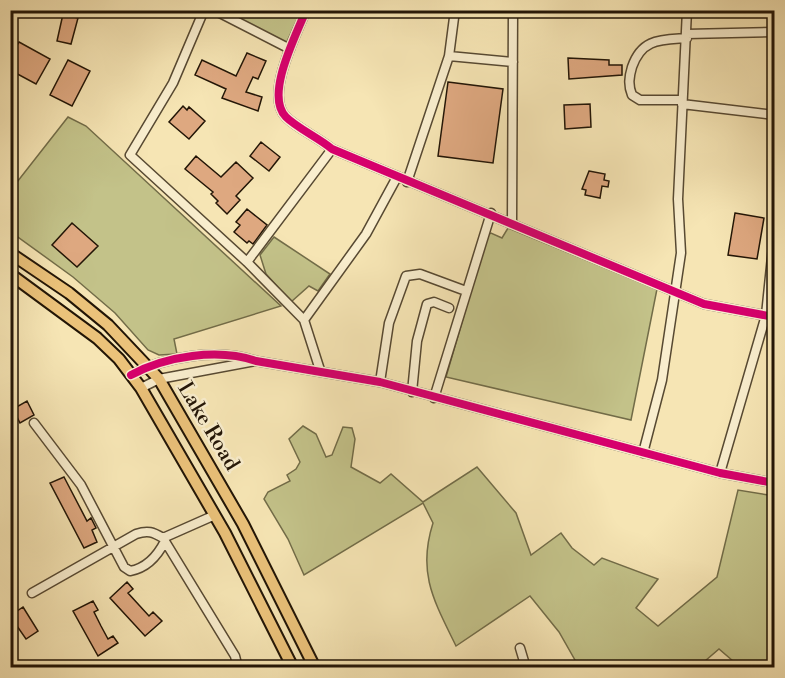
<svg xmlns="http://www.w3.org/2000/svg" width="785" height="678" viewBox="0 0 785 678" font-family="'Libre Bodoni',serif">
<style>
.green{fill:#c3c289;stroke:#726c48;stroke-width:1.5}
.building{fill:#dea880;stroke:#221506;stroke-width:1.5}
.lines{fill:none;stroke-linecap:round;stroke-linejoin:round}
.minor-casing{stroke:#574932;stroke-width:11}
.major-casing{stroke:#221506;stroke-width:14}
.minor{stroke:#f9eece;stroke-width:8}
.major{stroke:#ebc27a;stroke-width:10}
.cycleway-casing{stroke:#f9eece;stroke-width:11}
.cycleway{stroke:#d6006c;stroke-width:8}
.labels{text-anchor:middle;stroke-width:5;stroke-linejoin:round;paint-order:stroke}
.street-label{font-size:21px;fill:#221506;stroke:#f9eece}
</style>
<rect width="100%" height="100%" fill="#f6e5b4"/>
<filter id="stains"><feTurbulence type="fractalNoise" baseFrequency=".00333" numOctaves="4"/><feColorMatrix values="0 0 0 0 .2 0 0 0 0 .09 0 0 0 0 .02 0 0 0 .5 -.17"/></filter>
<radialGradient id="worn" r=".72"><stop offset=".6" stop-color="#630" stop-opacity="0"/><stop offset="1" stop-color="#630" stop-opacity=".3"/></radialGradient>
<!-- green -->
<path class="green" d="M198,11H301L284,48L214,14Z
M68,117L86,126L281,306L174,339L177,354L159,355L148,350L115,313L73,277L11,232L10,191Z
M508,228L657,289L631,420L446,377L487,236L491,233L502,238Z
M274,237L330,274L318,291L309,286L291,302L266,274L260,255Z
M303,426L316,434L326,457L332,455L343,427L352,428L355,439L351,467L380,483L391,474L423,502L477,467L516,513L531,555L561,533L572,548L594,565L602,558L658,579L636,608L658,626L717,577L738,490L774,496V667H740L719,649L698,667H579L559,632L530,596L456,646C434,601 417,573 433,523L423,503L304,575L288,539L264,499L268,492L290,481L287,475L296,469L300,462L289,439Z"/>
<!-- building -->
<path class="building" d="M63,14L78,18L71,44L57,41Z
M19,42L50,59L36,84L10,70V58Z
M247,53L266,61L258,79L253,77L246,92L262,97L258,111L222,98L226,89L195,75L202,60L236,76Z
M568,58L609,60V65H622V75L569,79Z
M68,60L90,71L72,106L50,95Z
M448,82L503,89L493,163L438,156Z
M590,104L591,127L565,129L564,105Z
M183,106L187,110L189,107L205,121L189,139L169,122Z
M261,142L280,157L269,171L250,156Z
M196,156L221,177L236,162L253,178L236,196L240,200L227,214L216,203L218,201L211,194L213,192L185,169Z
M589,171L605,174L604,180L609,181L608,187L602,186L600,198L585,195L586,190L582,189Z
M247,209L267,225L253,244L249,241L247,243L234,232L240,225L236,222Z
M735,213L764,218L757,259L728,255Z
M72,223L98,246L77,267L52,245Z
M27,401L34,415L20,423L13,409Z
M64,477L87,521L91,518L96,528L92,530L97,542L84,548L50,483Z
M127,582L133,589L128,593L149,616L153,612L162,621L145,636L110,598Z
M93,601L98,610L94,612L101,626L108,639L113,636L118,643L98,656L73,611Z
M23,607L38,631L26,639L10,616Z"/>
<g class="lines">
<!-- minor casing -->
<g class="minor-casing">
<path id="minor" d="M204,10L173,83L130,155L247,262L304,320L320,370
M214,10L290,49
M306,10C297,34 264,95 286,117C297,128 319,138 332,149L704,304L774,317
M687,34L774,32
M449,56L513,62
M682,100H640L632,95C628,85 629,77 632,67C642,38 661,40 687,38
M682,104L774,115
M407,182L449,56L455,10
M512,222L513,10
M247,262L332,149
M304,320L366,234L397,177
M131,375C166,356 218,348 256,361L380,382L720,473L774,483
M380,382L389,323L406,276L420,274L466,291
M141,388L159,379L256,361
M412,392L417,341L427,304L434,302L449,308
M434,398L491,213
M34,423L81,485L124,567L130,571C147,568 158,555 165,541
M643,453L662,380L681,253L678,199L687,10
M720,473L766,315L774,237
M163,538L215,515
M32,593L136,534C148,530 153,532 163,538L235,656L238,668
M520,648L526,668"/>
</g>
<!-- major casing -->
<g class="major-casing">
<path id="major" d="M10,253L69,293L108,325L159,379L243,524L315,668
M10,274L97,338L119,359L141,388L225,533L293,668"/>
</g>
<!-- minor -->
<use href="#minor" class="minor"/>
<!-- major -->
<use href="#major" class="major"/>
<!-- cycleway casing -->
<g class="cycleway-casing">
<path id="cycleway" d="M306,10C297,34 264,95 286,117C297,128 319,138 332,149L704,304L774,317
M131,375C166,356 218,348 256,361L380,382L720,473L774,483"/>
</g>
<!-- cycleway -->
<use href="#cycleway" class="cycleway"/>
</g>
<g class="labels">
<!-- street labels -->
<g class="street-label">
<text transform="translate(209 426) rotate(59)" y="7">Lake Road</text>
</g>
</g>
<!-- margin -->
<rect width="785" height="678" fill="none" stroke="#f6e5b4" stroke-width="36"/>
<rect x="12" y="12" width="761" height="654" fill="none" stroke="#221506" stroke-width="3"/>
<rect x="18" y="18" width="749" height="642" fill="none" stroke="#221506" stroke-width="1.5"/>
<rect width="100%" height="100%" filter="url(#stains)"/>
<rect width="100%" height="100%" fill="url(#worn)"/>
</svg>
